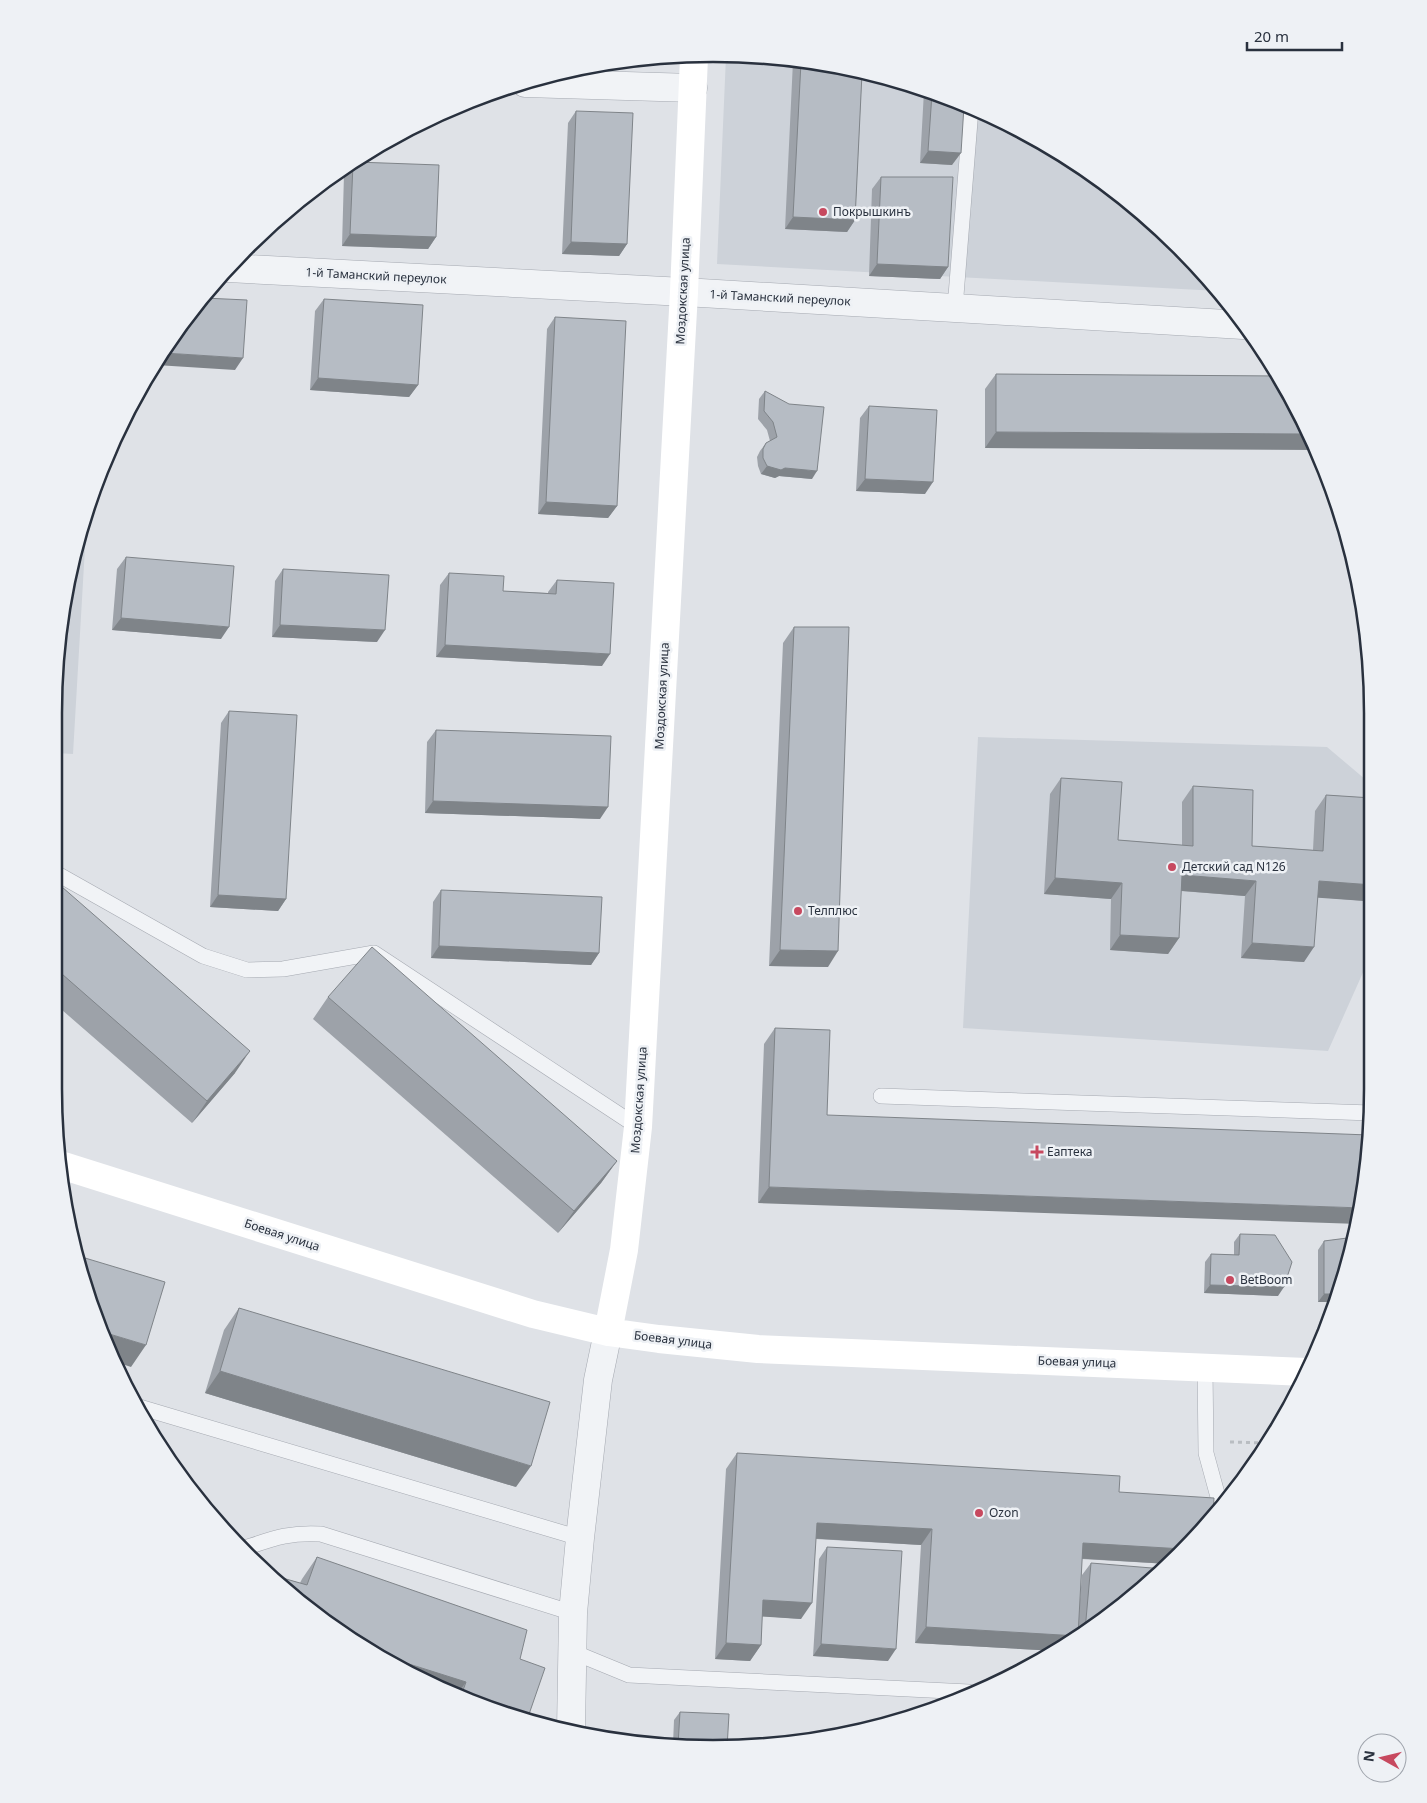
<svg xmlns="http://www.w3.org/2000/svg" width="1427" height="1803" viewBox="0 0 1427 1803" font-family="'Noto Sans',sans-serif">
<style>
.built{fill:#cdd2d9}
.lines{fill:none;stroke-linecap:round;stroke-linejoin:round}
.lane-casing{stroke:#a5a9b1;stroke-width:16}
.street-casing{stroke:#a5a9b1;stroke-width:29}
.path{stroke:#b9bdc2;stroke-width:3;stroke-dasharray:4 4;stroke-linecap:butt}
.lane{stroke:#f1f3f6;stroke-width:15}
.street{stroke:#f1f3f6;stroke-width:28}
.secondary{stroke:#fff;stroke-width:28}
.wall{fill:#9da2a9}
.shaded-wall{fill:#7f8489}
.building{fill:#b6bcc4;stroke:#7f8489}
.poi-dot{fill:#c7495f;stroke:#eef1f5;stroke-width:2}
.labels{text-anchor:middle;stroke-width:5;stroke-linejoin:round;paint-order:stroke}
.poi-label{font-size:12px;fill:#29313e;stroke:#eef1f5;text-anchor:start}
.street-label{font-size:12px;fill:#29313e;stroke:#eef1f5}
.rim{fill:none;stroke:#29313e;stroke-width:2.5}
</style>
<rect width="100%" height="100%" fill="#dfe2e7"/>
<!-- built -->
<path class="built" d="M757,55L885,76L1006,122L1115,190L1210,279L1218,291L717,264L726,56Z
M87,513L73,754L55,753V671Z
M978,737L1327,747L1372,785L1373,950L1328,1051L963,1028Z"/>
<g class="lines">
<!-- lane casing -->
<g class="lane-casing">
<path id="lane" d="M955,308L971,109
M54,872L203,956L247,970L283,969L374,953L638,1127
M881,1096L1371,1113
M1205,1368L1206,1453L1221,1508
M136,1406L580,1538
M242,1549C272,1539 288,1532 321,1534L573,1613
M573,1652L629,1675L969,1692"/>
</g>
<!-- street casing -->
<g class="street-casing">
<path id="street" d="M525,83L693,88
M228,268L684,292L1243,325
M571,1730L573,1613L580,1538L598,1380L608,1332"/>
</g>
<!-- path -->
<path class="path" d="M1230,1442L1265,1443"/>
<!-- lane -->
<use href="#lane" class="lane"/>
<!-- street -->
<use href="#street" class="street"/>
<!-- secondary -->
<path class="secondary" d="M64,1166L533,1314L608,1332L659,1339L758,1349L1306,1372
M608,1332L624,1250L638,1127L684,292L694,57"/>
</g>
<!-- wall -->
<path class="wall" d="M793,61L862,73L855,220L847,232L785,229Z
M924,91L964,106L952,165L920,163Z
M576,111L627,244L619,256L562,254L568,123Z
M356,162L436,237L428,249L342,246L344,174L350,166Z
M881,177L948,267L940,279L869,276L872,189Z
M324,299L418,385L409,397L310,390L315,311Z
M555,317L617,506L608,518L538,514L547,329Z
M996,374L1279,376L985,448V389Z
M765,391L812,479L779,476L775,478L761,474L758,466L757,457L760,451L766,443L770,441L767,430L758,419L759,399Z
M869,406L925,494L856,491L860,418Z
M126,557L221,639L112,630L117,569Z
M283,569L377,642L272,637L275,581Z
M449,573L503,591L548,593V592L557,580L602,666L436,657L440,585Z
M794,627L828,967L769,966L783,643Z
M229,711L286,899L278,911L210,907L221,723Z
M436,730L600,819L425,813L427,742Z
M1061,778L1118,840L1182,845V802L1193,786L1252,846L1313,850L1315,811L1326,795L1372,798L1373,890L1365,901L1318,897L1304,962L1241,958L1245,896L1181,891L1179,938L1168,954L1110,950L1111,899L1044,894L1050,794Z
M54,880L235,1073L192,1123L54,1003Z
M441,890L599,953L591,965L431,958L433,902Z
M328,997L617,1161L601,1183L558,1233L313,1019Z
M775,1028L827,1115L758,1203L764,1044Z
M1240,1234L1278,1296L1204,1293L1205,1262L1211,1254L1234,1255V1242Z
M1355,1237L1335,1302H1318V1250L1324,1241Z
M239,1308L516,1487L205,1393L224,1330Z
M737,1453L1119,1492L1213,1517L1169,1564L1082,1559L1078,1624L1082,1575L1091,1563L1149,1585L1057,1651L915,1643L921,1545L816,1539L801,1619L762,1616L761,1645L750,1661L715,1659L726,1469Z
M827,1547L888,1661L813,1656L819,1559Z
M317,1557L520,1659L527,1720L383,1661L277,1579L279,1577L300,1583L302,1579Z
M680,1712L713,1749L673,1744L674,1720Z"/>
<!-- shaded-wall -->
<path class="shaded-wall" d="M928,151L961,153L952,165L920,163Z
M793,217L855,220L847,232L785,229Z
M350,234L436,237L428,249L342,246Z
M571,242L627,244L619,256L562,254Z
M877,264L948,267L940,279L869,276Z
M164,353L243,358L235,370L156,365Z
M318,378L418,385L409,397L310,390Z
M996,432L1308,434L1315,450L985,448Z
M767,466L785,468L817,471L812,479L779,476L775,478L761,474Z
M865,479L933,482L925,494L856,491Z
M546,502L617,506L608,518L538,514Z
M121,618L229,627L221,639L112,630Z
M280,625L385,630L377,642L272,637Z
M445,645L610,654L602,666L436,657Z
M433,801L608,807L600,819L425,813Z
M1182,875L1256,881L1245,896L1171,890Z
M1055,878L1122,883L1111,899L1044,894Z
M1319,881L1373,885V890L1365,901L1308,897Z
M218,895L286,899L278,911L210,907Z
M1120,935L1179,938L1168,954L1110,950Z
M1252,943L1314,947L1304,962L1241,958Z
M439,946L599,953L591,965L431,958Z
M780,950L838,951L828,967L769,966Z
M250,1051L235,1073L192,1123L207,1101Z
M617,1161L601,1183L558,1233L574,1211Z
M769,1187L1362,1208L1361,1218L1359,1224L758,1203Z
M1210,1285L1284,1287L1278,1296L1204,1293Z
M1324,1294H1338L1335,1302H1318Z
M106,1333L146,1345L131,1367L119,1363Z
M220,1371L531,1466L516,1487L205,1393Z
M817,1523L932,1529L921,1545L806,1538Z
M1083,1543L1183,1549L1169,1564L1072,1558Z
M763,1600L812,1603L801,1619L752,1616Z
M926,1627L1078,1636L1057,1651L915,1643Z
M726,1643L761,1645L750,1661L715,1659Z
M821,1644L896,1649L888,1661L813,1656Z
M371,1652L466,1682L459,1692L383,1661Z"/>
<!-- building -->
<path class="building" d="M801,62L862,73L855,220L793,217Z
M932,94L964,106L961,153L928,151Z
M576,111L633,113L627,244L571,242Z
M356,162L439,165L436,237L350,234L353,164Z
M881,177H953L948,267L877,264Z
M204,298L247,300L243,358L164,353Z
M324,299L423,305L418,385L318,378Z
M555,317L626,321L617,506L546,502Z
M996,374L1279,376L1285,384L1308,434L996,432Z
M765,391L789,404L824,407L817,471L785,468L781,470L767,466L763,458V449L766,443L777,437L773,422L764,411Z
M869,406L937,410L933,482L865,479Z
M126,557L234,566L229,627L121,618Z
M283,569L389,575L385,630L280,625Z
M449,573L504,576L503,591L556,594L557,580L614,583L610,654L445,645Z
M794,627H849L838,951L780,950Z
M229,711L297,715L286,899L218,895Z
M436,730L611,736L608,807L433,801Z
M1061,778L1122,782L1118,840L1193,846V786L1253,790L1252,846L1323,851L1326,795L1372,798L1373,885L1319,881L1314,947L1252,943L1256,881L1182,875L1179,938L1120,935L1122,883L1055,878Z
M54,880L250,1051L207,1101L54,967Z
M441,890L602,897L599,953L439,946Z
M372,947L617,1161L574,1211L328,997Z
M775,1028L830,1030L827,1115L1369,1135L1362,1208L769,1187Z
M1240,1234L1275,1235L1292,1262L1284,1287L1210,1285L1211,1254L1239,1255Z
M1355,1237L1338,1294H1324V1241Z
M75,1255L165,1282L146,1345L106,1333L76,1260Z
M239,1308L550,1402L531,1466L220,1371Z
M737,1453L1120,1476L1119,1492L1214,1498L1213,1517L1183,1549L1083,1543L1078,1636L926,1627L932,1529L817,1523L812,1603L763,1600L761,1645L726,1643Z
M827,1547L902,1551L896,1649L821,1644Z
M317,1557L527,1630L520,1659L545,1668L527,1720L462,1693L466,1682L371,1652L278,1580L279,1577L307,1585Z
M1091,1563L1164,1569L1149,1585L1085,1631Z
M680,1712L729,1714L727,1748L713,1749L678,1745Z"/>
<!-- markers -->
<g class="poi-dot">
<circle cx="823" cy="212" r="5"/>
<circle cx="1172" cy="867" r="5"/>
<circle cx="798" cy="911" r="5"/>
<path d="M1034.5 1144.5h5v5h5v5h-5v5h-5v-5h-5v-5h5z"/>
<circle cx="1230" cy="1280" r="5"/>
<circle cx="979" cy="1513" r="5"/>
</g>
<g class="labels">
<!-- poi labels -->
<g class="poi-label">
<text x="833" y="216">Покрышкинъ</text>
<text x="1182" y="871">Детский сад N126</text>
<text x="808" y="915">Телплюс</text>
<text x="1047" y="1156">Еаптека</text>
<text x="1240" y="1284">BetBoom</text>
<text x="989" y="1517">Ozon</text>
</g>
<!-- street labels -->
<g class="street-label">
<text transform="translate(376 276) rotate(3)" y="4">1-й Таманский переулок</text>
<text transform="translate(683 291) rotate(-87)" y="4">Моздокская улица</text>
<text transform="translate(780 298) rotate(3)" y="4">1-й Таманский переулок</text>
<text transform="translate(662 696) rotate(-87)" y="4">Моздокская улица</text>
<text transform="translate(639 1100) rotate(-86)" y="4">Моздокская улица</text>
<text transform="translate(282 1235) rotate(18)" y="4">Боевая улица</text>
<text transform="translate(673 1340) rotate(7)" y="4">Боевая улица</text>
<text transform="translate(1077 1362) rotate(2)" y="4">Боевая улица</text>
</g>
</g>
<!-- crop -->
<path d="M0 0H1427V1803H0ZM713 62H713A651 651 0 0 1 1364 713V1089A651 651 0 0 1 713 1740H713A651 651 0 0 1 62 1089V713A651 651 0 0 1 713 62Z" fill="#eef1f5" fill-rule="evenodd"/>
<path class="rim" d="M713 62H713A651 651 0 0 1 1364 713V1089A651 651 0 0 1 713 1740H713A651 651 0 0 1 62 1089V713A651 651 0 0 1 713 62Z"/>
<!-- north arrow -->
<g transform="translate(1382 1758) rotate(278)"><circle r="24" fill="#eef1f5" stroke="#9fa4ac"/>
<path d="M0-4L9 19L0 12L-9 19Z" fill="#c7495f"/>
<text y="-8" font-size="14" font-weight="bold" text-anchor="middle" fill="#29313e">N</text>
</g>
<!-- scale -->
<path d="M1247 42v8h95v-8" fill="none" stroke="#29313e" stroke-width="2.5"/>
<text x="1254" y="42" font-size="15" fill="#29313e" stroke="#eef1f5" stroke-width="4" paint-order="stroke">20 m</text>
</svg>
